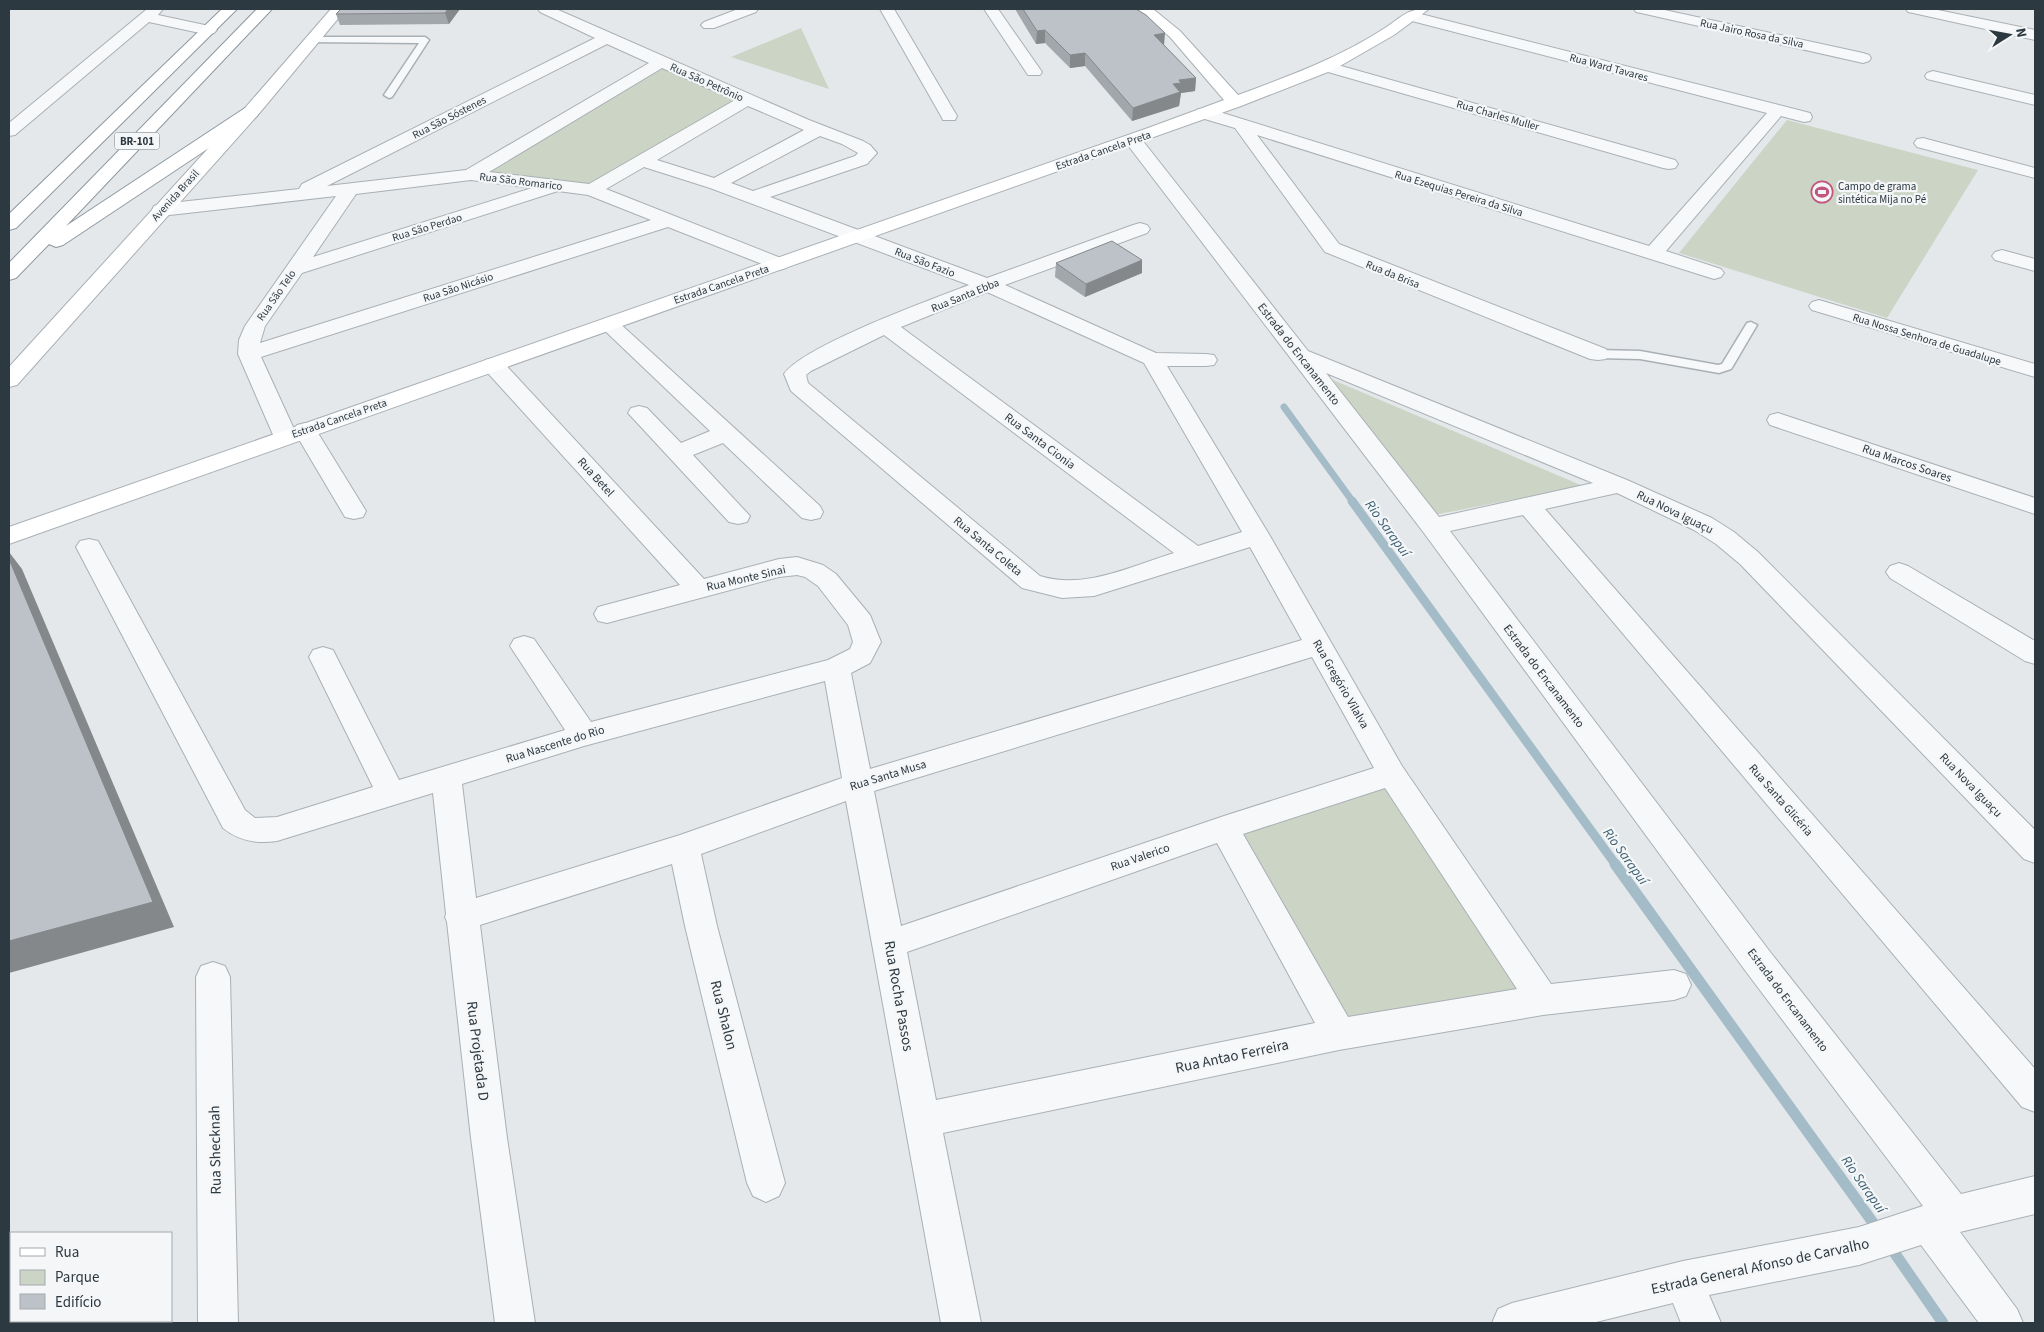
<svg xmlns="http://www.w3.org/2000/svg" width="2044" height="1332" viewBox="0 0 2044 1332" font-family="'Source Sans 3',sans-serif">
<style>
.green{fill:#ccd4c6}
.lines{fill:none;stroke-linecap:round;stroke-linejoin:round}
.stream-far2{stroke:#a3bcc7;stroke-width:7}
.stream-far1{stroke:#a3bcc7;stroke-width:9}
.stream{stroke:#a3bcc7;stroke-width:11}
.lane-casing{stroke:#a9b0b5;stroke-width:3}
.street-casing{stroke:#a9b0b5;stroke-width:2}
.secondary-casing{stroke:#a9b0b5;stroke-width:2}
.highway-casing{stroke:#8d98a0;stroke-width:2}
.lane{fill:#f6f8f9;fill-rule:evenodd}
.street{fill:#f6f8f9;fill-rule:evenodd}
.secondary{fill:#fff;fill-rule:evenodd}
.highway{fill:#fff;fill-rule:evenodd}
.wall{fill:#a2a7ab}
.shaded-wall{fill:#84888b}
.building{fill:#bcc2c7;stroke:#84888b}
.labels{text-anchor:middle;stroke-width:4.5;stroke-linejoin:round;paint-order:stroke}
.far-street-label{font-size:11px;fill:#2d3941;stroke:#f4f6f8}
.shield{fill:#f4f6f8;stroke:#697278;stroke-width:1}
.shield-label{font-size:11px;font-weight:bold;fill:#2d3941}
.far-poi-label{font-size:11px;fill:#2d3941;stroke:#f4f6f8;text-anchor:start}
.street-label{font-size:12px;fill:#2d3941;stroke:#f4f6f8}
.water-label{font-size:14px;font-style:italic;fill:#3b5f72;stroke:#f4f6f8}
.near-street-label{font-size:15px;fill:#2d3941;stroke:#f4f6f8}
</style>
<rect width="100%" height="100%" fill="#e4e8eb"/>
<!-- green -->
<path class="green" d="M801,28L829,89L731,57Z
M663,68L742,99L594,185L484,171Z
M1787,120L1978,170L1887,318L1679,253Z
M1333,380L1583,486L1429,516Z
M1392,774L1543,1000L1339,1034L1224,828Z"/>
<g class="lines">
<!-- stream-far2 -->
<path class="stream-far2" d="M1284,407L1353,502"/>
<!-- stream-far1 -->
<path class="stream-far1" d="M1352,501L1616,865"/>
<!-- stream -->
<path class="stream" d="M1615,864L1879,1231
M1889,1245L1943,1323"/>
<!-- lane casing -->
<g class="lane-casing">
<path id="lane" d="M312,37H425L429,40L392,97L389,98L384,95L419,43L309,42V38Z
M1751,322L1757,325L1733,366L1731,369L1719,373L1640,359L1598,358L1592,354L1598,350L1640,351L1718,365L1722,364L1747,323Z"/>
</g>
<!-- street casing -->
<g class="street-casing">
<path id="street" d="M147,9H163L158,15L214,27L217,30L214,33L209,35L149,22L15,135L9,136V123Z
M538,9H556L809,120L863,141L870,145L877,153L867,164L770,197L987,278L1133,225L1140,223L1147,225L1150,229L1147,233L1005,285L1156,353L1206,354L1214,355L1217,360L1214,365L1206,366H1167L1270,536L1402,766L1551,984L1674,970L1686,974L1691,985L1686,996L1674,1000L1543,1015L1339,1050L943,1133L981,1323H941L846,801L701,854L717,926L785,1183L779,1196L766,1202L753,1196L747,1183L685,926L672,864L480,925L507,1138L535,1323H495L471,1138L447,922L445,917L446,914L433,793L277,841C257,844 239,841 223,828L76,547L80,541L89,539L98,541L245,810L255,818L277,817L373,787L309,657L313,650L323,647L333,650L399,780L565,730L510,646L514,639L524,636L534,639L591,722L828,660L850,649L853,642L848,625L818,586L805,577L797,575L779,577L607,623L598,621L594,614L598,607L680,585L485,370L482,365L485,360L493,358L501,360L704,579L779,559L797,557L823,565L836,574L870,615L881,642L870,663L851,673L870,769L1302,640L1250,547L1094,596L1062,598L1022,588L791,391L784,374C803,346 932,299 969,285L710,188L644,167L606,189L786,260L789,264L786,268L779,270L772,268L668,227L261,357L294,429L297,425L305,423L313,425L366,511L363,517L354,519L345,517L297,436L294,442L286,444L278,442L274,437L238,354L239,340L245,326L336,196L161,216L154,214L152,210L154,206L161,204L299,189L302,184L595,38L540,12ZM607,44L649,63L466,170L327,186ZM662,68L735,100L589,184L489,172ZM748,106L804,130L714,178L657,160ZM820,136L842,144L858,153L855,156L753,191L731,183ZM471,180L532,188L313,257L356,194ZM558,191L588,195L651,220L260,343L265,326L302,273ZM987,292L1144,363L1242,532L1198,546L901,327ZM884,335L1174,553C1132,566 1084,590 1040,576L808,383L806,375L811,371ZM1312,657L1374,768L1224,816L901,926L874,791ZM825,681L842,778L680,835L476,898L462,784L584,746ZM1385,788L1517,989L1348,1017L1243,834ZM1217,843L1315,1023L936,1100L907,952Z
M738,9H758L756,12L714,28H704L701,25L704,22Z
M880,9H894L957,116L955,120H943L941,116Z
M984,9H998L1042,72L1040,75H1028Z
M1634,9H1660L1863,53L1869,55L1871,58L1869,61L1863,63L1641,13L1636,12Z
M1906,9H1933L2035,30V40L1913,13L1908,12Z
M1413,12L1810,113L1812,117L1810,121L1804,122L1781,116L1666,251L1721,269L1724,273L1721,277L1714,279L1257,135L1339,244L1606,349L1609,354L1606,359L1598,360L1590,359L1325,252L1235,128L1198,117L1196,113L1198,109H1210L1649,246L1767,113L1408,20L1405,17L1408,14Z
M1327,62L1675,160L1678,164L1675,168L1669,169L1663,168L1321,70L1319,67L1321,64Z
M1933,71L2035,95V105L1927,79L1925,76L1927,73Z
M1133,135L1139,136L1308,351L1627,480L1712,518L1734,532L1758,552L2035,830V863L2024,859L1740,564L1716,544L1694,530L1617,493L1545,509L2035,1069V1112L2022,1107L1523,515L1450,531L1771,953L1961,1194L2035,1176V1214L1960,1232L2017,1309L2023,1323H1979L1921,1245L1859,1265L1709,1295L1721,1323H1681L1673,1303L1592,1323H1492L1498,1309L1512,1303L1683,1261L1859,1227L1923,1206L1747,973L1424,533L1127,144L1124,140L1127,136ZM1326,373L1593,483L1439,517Z
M1923,138L2035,168V178L1917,147L1914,143L1917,139Z
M2002,250L2035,259V271L1995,260L1992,256L1995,252Z
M1819,300L2035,364V377L1812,310L1809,306L1812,302Z
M609,318L616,320L820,506L823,512L820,518L811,520L802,518L723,443L693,455L750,516L747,522L738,524L729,522L628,413L631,408L639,406L647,408L681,443L710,431L602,328L599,324L602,320Z
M1778,413L2035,498V514L1770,425L1767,420L1770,415Z
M1899,563L1908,566L2035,641V664L2025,661L1890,578L1886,572L1890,566Z
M213,962L225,966L230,977L238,1323H198L196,977L201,966Z"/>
</g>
<!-- secondary casing -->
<g class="secondary-casing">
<path id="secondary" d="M331,9H346L257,116L17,385L9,387V367L245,108Z
M1137,9H1153L1180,31L1238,95C1289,76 1339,58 1385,28C1403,16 1408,8 1429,9L1394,35L1333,70L1241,106L9,544V527L1148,128L1224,100L1170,37Z"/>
</g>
<!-- highway casing -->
<g class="highway-casing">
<path id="highway" d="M222,9H237L16,228L9,230V214Z
M257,9H272L66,226L245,108H257L259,112L257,116L63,245L56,247L49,244L16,278L9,280V263Z"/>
</g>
<!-- lane -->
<use href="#lane" class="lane"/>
<!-- street -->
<use href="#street" class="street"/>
<!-- secondary -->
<use href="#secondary" class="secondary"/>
<!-- highway -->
<use href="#highway" class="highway"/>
</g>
<!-- wall -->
<path class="wall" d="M341,9H460L449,24L340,25L336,14Z
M1015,9H1136L1164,45L1196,78L1195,91L1181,93L1179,106L1132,121L1085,66L1070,68L1045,43L1036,44Z
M1142,260V273L1085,297L1055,277L1056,263Z"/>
<!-- shaded-wall -->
<path class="shaded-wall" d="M448,9H460L449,24L445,13Z
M1045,30V43L1036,44L1037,31Z
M1165,33L1164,46L1154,35Z
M1085,53V66L1070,68V55Z
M1196,78L1195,91L1181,93L1179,106L1132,121L1133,108L1179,80Z
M1142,260V273L1085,297L1086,284Z
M9,552L22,569L174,927L9,973Z"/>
<!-- building -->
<path class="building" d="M341,9H448L445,13L336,14Z
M1023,9H1136L1146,15L1165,33L1154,35L1196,78L1179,80L1181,83L1173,84L1180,92L1133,108L1085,53L1070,55L1045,30L1037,31Z
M1112,241L1142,260L1086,284L1056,263Z
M9,559L153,902L9,941Z"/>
<!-- icons -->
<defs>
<g id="stadium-ring" transform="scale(1.125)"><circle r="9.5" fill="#f4f6f8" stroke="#c2567d" stroke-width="1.5"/><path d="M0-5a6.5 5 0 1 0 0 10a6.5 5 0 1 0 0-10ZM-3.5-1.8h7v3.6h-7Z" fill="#c2567d"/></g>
</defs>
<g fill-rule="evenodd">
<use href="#stadium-ring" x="1822" y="192"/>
</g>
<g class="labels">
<!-- far-street labels -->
<g class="far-street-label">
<text transform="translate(1752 33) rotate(12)" y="4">Rua Jairo Rosa da Silva</text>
<text transform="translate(1609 67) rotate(15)" y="4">Rua Ward Tavares</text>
<text transform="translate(707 82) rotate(24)" y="4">Rua São Petrônio</text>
<text transform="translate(1498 115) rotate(16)" y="4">Rua Charles Muller</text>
<text transform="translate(449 117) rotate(-27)" y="4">Rua São Sóstenes</text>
<text transform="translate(1103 150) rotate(-19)" y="4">Estrada Cancela Preta</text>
<text transform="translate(521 181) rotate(7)" y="4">Rua São Romarico</text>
<text transform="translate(1459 193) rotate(17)" y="4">Rua Ezequias Pereira da Silva</text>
<text transform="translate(175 195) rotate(-48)" y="4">Avenida Brasil</text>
<text transform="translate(427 227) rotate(-17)" y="4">Rua São Perdao</text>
<text transform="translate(925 262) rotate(21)" y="4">Rua São Fazio</text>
<text transform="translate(1393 274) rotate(22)" y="4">Rua da Brisa</text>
<text transform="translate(721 284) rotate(-19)" y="4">Estrada Cancela Preta</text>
<text transform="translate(458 287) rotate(-18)" y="4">Rua São Nicásio</text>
<text transform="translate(276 295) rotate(-55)" y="4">Rua São Telo</text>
<text transform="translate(965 295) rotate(-22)" y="4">Rua Santa Ebba</text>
<text transform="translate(1927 339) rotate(17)" y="4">Rua Nossa Senhora de Guadalupe</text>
<text transform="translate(339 418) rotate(-19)" y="4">Estrada Cancela Preta</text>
</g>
<!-- shield labels -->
<rect class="shield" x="114.5" y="132.5" width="45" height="17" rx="4"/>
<g class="shield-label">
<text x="137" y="145">BR-101</text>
</g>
<!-- far-poi labels -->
<g class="far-poi-label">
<text x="1838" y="190">Campo de grama<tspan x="1838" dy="13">sintética Mija no Pé</tspan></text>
</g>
<!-- street labels -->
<g class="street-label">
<text transform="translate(1299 354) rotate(52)" y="4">Estrada do Encanamento</text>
<text transform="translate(1040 441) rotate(37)" y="4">Rua Santa Cionia</text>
<text transform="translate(1907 463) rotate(19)" y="4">Rua Marcos Soares</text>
<text transform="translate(596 477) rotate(48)" y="4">Rua Betel</text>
<text transform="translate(1675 512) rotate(26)" y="4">Rua Nova Iguaçu</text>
<text transform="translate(988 546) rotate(40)" y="4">Rua Santa Coleta</text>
<text transform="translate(746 578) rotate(-13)" y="4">Rua Monte Sinai</text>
<text transform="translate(1544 676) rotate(53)" y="4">Estrada do Encanamento</text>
<text transform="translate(1341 684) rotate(60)" y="4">Rua Gregório Vilalva</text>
<text transform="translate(555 744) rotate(-17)" y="4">Rua Nascente do Rio</text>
<text transform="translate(888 775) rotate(-17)" y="4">Rua Santa Musa</text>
<text transform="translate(1971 785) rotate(46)" y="4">Rua Nova Iguaçu</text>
<text transform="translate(1781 800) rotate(49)" y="4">Rua Santa Glicéria</text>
<text transform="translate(1140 857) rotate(-19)" y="4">Rua Valerico</text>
<text transform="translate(1788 1000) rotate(53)" y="4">Estrada do Encanamento</text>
</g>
<!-- water labels -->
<g class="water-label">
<text transform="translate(1388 528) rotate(54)" y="5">Rio Sarapuí</text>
<text transform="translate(1626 856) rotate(54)" y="5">Rio Sarapuí</text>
<text transform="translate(1864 1184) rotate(55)" y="5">Rio Sarapuí</text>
</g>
<!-- near-street labels -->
<g class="near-street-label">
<text transform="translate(899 996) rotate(80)" y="5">Rua Rocha Passos</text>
<text transform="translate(724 1015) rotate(76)" y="5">Rua Shalon</text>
<text transform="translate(478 1051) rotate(83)" y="5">Rua Projetada D</text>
<text transform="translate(1232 1056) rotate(-12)" y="5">Rua Antao Ferreira</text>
<text transform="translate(215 1150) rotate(-91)" y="5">Rua Shecknah</text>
<text transform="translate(1760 1266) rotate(-12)" y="5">Estrada General Afonso de Carvalho</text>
</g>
</g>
<!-- border -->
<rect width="2044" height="1332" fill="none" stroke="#2d3941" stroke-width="20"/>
<!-- legend -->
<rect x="10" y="1232" width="162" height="90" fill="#f4f6f8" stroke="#a4aaaf"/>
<rect x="20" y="1248" width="25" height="8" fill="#ffffff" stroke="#a4aaaf"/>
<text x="55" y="1257" font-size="15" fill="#2d3941">Rua</text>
<rect x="20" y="1270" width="25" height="15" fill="#ccd4c6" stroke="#a4aaaf"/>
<text x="55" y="1282" font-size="15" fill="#2d3941">Parque</text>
<rect x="20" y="1294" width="25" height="15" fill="#bcc2c7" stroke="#a4aaaf"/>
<text x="55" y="1307" font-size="15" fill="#2d3941">Edifício</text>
<!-- north arrow -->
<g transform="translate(2009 35) rotate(79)" stroke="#f4f6f8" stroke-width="4" paint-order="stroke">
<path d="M0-4L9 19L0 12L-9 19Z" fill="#2d3941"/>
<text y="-8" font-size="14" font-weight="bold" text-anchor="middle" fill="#2d3941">N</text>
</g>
</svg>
